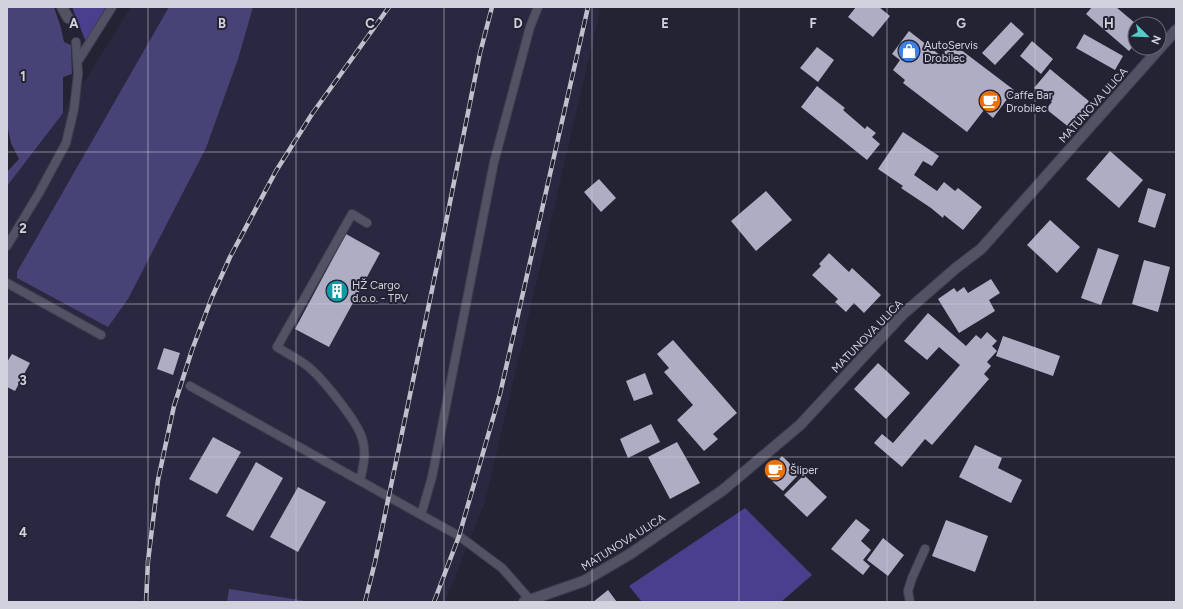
<svg xmlns="http://www.w3.org/2000/svg" width="1183" height="609" viewBox="0 0 1183 609" font-family="Figtree,sans-serif">
<style>
.built{fill:#2a2840}
.green{fill:#474376}
.forest{fill:#4a3f8d}
.building{fill:#aeadc4}
.lines{fill:none;stroke-linecap:round;stroke-linejoin:round}
.lane-casing{stroke:#403f4e;stroke-width:10}
.street-casing{stroke:#403f4e;stroke-width:12}
.lane{stroke:#525265;stroke-width:8}
.street{stroke:#525265;stroke-width:10}
.rail-casing{stroke:#c0c0cd;stroke-width:4.5}
.rail{stroke:#242334;stroke-width:3;stroke-dasharray:9;stroke-linecap:butt}
.grid{fill:none;stroke:#d2d2de;stroke-width:1;stroke-opacity:0.55}
.labels{text-anchor:middle;stroke-width:4;stroke-linejoin:round;paint-order:stroke}
.poi-label{font-size:11px;fill:#d2d2de;stroke:#242334;text-anchor:start}
.street-label{font-size:11px;fill:#d2d2de;stroke:#242334}
.grid-label{font-size:13px;text-anchor:middle;font-weight:bold;fill:#d2d2de;stroke:#242334;stroke-width:4;stroke-linejoin:round;paint-order:stroke}
</style>
<rect width="100%" height="100%" fill="#242334"/>
<!-- built -->
<path class="built" d="M131,7H601L485,502L445,602H7V181L55,122L90,73Z"/>
<!-- green -->
<path class="green" d="M7,7H54L61,28L64,42L71,45L72,74L63,77V113L7,186V172L19,159L11,143L7,124Z
M169,7H253L238,59L206,148L128,299L108,327L17,278V272Z
M229,589L306,601V602H227Z"/>
<!-- forest -->
<path class="forest" d="M72,7H106L86,42Z
M745,508L812,575L781,602H642L629,586Z"/>
<!-- building -->
<path class="building" d="M856,7H879L890,16L873,37L848,17Z
M1092,7H1116L1135,23V44L1129,51L1086,14Z
M1011,22L1024,34L995,65L982,53Z
M909,31L941,56L952,43L1014,90L993,118L984,110L967,132L903,83L905,80L893,70L900,60L892,54Z
M1084,34L1123,56L1115,70L1076,48Z
M1032,41L1053,59L1041,74L1020,56Z
M817,47L834,60L818,82L800,68Z
M1050,69L1090,102L1070,128L1046,109L1052,102L1034,88Z
M817,86L845,108L843,110L865,129L867,126L876,133L872,137L880,144L867,160L801,107Z
M903,132L939,156L932,166L923,161L914,175L937,191L944,182L955,191L958,188L982,207L963,230L944,215L943,218L931,208L901,188L903,186L878,169Z
M1110,151L1143,180L1119,208L1086,179Z
M599,179L616,198L601,212L584,192Z
M1148,188L1166,194L1155,228L1138,222Z
M766,191L792,220L756,251L731,221Z
M1050,220L1080,247L1057,273L1027,245Z
M346,234L380,253L329,347L295,329Z
M1098,248L1119,255L1101,305L1081,298Z
M829,253L849,272L852,268L881,295L864,313L854,303L846,312L835,302L838,299L812,275L821,266L819,264Z
M1144,260L1170,267L1158,312L1132,304Z
M991,279L1000,293L989,300L995,311L959,333L938,299L954,288L957,292L964,287L968,293Z
M928,313L966,346L976,335L981,339L987,332L997,341L992,346L997,351L987,362L991,366L984,374L989,379L932,445L925,439L902,467L874,443L882,434L893,443L960,365L939,347L927,360L904,341Z
M1003,336L1060,356L1053,376L996,356Z
M673,340L737,413L713,434L718,439L704,451L677,420L693,405L664,372L669,368L657,354Z
M164,348L180,353L173,375L157,369Z
M12,354L30,363L15,391L7,387V362Z
M878,363L910,393L886,419L854,389Z
M645,373L653,394L634,401L626,381Z
M651,424L660,442L628,458L620,439Z
M213,437L241,452L217,494L189,479Z
M677,442L700,483L670,499L648,457Z
M975,445L1002,458L998,468L1022,480L1011,503L959,477Z
M782,456L800,473L783,491L765,475Z
M256,462L283,478L253,531L226,516Z
M804,475L827,497L807,517L784,495Z
M298,487L326,502L298,552L270,537Z
M856,519L870,530L861,541L871,550L863,560L870,566L863,575L831,549Z
M946,520L988,536L975,572L932,556Z
M883,538L904,555L888,576L867,560Z
M608,590L617,602H593Z"/>
<g class="lines">
<!-- lane casing -->
<g class="lane-casing">
<path id="lane" d="M78,61L112,7
M7,246L39,193L66,143L74,109L78,74L76,42
M7,283L101,335
M190,386L459,536L502,568L532,602
M360,481C363,467 367,453 362,438C357,421 321,376 306,365C297,358 286,353 277,347L352,214L367,223
M421,515L432,477L494,162L530,27L538,7
M910,602L908,591L912,578L925,549"/>
</g>
<!-- street casing -->
<g class="street-casing">
<path id="street" d="M62,7L68,18
M524,602L584,581L630,554L723,490L800,425L902,315L956,268L981,249L1176,30"/>
</g>
<!-- lane -->
<use href="#lane" class="lane"/>
<!-- street -->
<use href="#street" class="street"/>
<!-- rail casing -->
<g class="rail-casing">
<path id="rail" d="M146,602L148,561L158,480L174,406L192,350L212,297L230,257L276,171L312,114L389,7
M365,602L375,562L442,242L480,53L492,7
M434,602L459,536L500,394L588,7"/>
</g>
<!-- rail -->
<use href="#rail" class="rail"/>
</g>
<!-- grid -->
<path class="grid" d="M148,7V602M296,7V602M444,7V602M592,7V602M739,7V602M887,7V602M1035,7V602M7,152H1176M7,304H1176M7,457H1176"/>
<!-- icons -->
<defs>
<g id="shop-disc" transform="scale(1.15)"><circle r="9.5" fill="#3f7fe0" stroke="#242334"/><path d="M-5-2.5h2.3a2.7 3.5 0 0 1 5.4 0H5L5.5 6h-11ZM-1.5-2.5h3a1.5 2.3 0 0 0-3 0Z" fill="#fff"/></g>
<g id="cafe-disc" transform="scale(1.15)"><circle r="9.5" fill="#e8710a" stroke="#242334"/><path d="M-5.5-4.5H6V0H3Q3 3.5 0 3.5H-2.5Q-5.5 3.5-5.5 0ZM3-3.2v2h1.7v-2ZM-6 4.5H4V6H-6Z" fill="#fff"/></g>
<g id="building-disc" transform="scale(1.15)"><circle r="9.5" fill="#0f9aa8" stroke="#242334"/><path d="M-4-6H4V6H1V3H-1V6H-4ZM-2.5-4.3h1.7v1.8h-1.7ZM.8-4.3h1.7v1.8H.8ZM-2.5-1h1.7V.8h-1.7ZM.8-1h1.7V.8H.8Z" fill="#fff"/></g>
</defs>
<g fill-rule="evenodd">
<use href="#shop-disc" x="909" y="51"/>
<use href="#cafe-disc" x="990" y="101"/>
<use href="#building-disc" x="337" y="291"/>
<use href="#cafe-disc" x="775" y="470"/>
</g>
<g class="labels">
<!-- poi labels -->
<g class="poi-label">
<text x="924" y="49">AutoServis<tspan x="924" dy="13">Drobilec</tspan></text>
<text x="1006" y="99">Caffe Bar<tspan x="1006" dy="13">Drobilec</tspan></text>
<text x="352" y="289">HŽ Cargo<tspan x="352" dy="13">d.o.o. - TPV</tspan></text>
<text x="790" y="474">Šliper</text>
</g>
<!-- street labels -->
<g class="street-label">
<text transform="translate(1093 105) rotate(-48)" y="4">MATUNOVA ULICA</text>
<text transform="translate(867 336) rotate(-46)" y="4">MATUNOVA ULICA</text>
<text transform="translate(623 542) rotate(-32)" y="4">MATUNOVA ULICA</text>
</g>
</g>
<g class="grid-label">
<text x="74" y="28">A</text>
<text x="222" y="28">B</text>
<text x="370" y="28">C</text>
<text x="518" y="28">D</text>
<text x="665" y="28">E</text>
<text x="813" y="28">F</text>
<text x="961" y="28">G</text>
<text x="1109" y="28">H</text>
<text x="23" y="81">1</text>
<text x="23" y="233">2</text>
<text x="23" y="385">3</text>
<text x="23" y="537">4</text>
</g>
<!-- border -->
<rect width="1183" height="609" fill="none" stroke="#d2d2de" stroke-width="16"/>
<!-- north arrow -->
<g transform="translate(1147 36) rotate(113)"><circle r="19" fill="#242334" stroke="#6a6978"/>
<path d="M0-3L7 15L0 10L-7 15Z" fill="#53cdc9"/>
<text y="-6" font-size="11" font-weight="bold" text-anchor="middle" fill="#d2d2de">N</text>
</g>
</svg>
